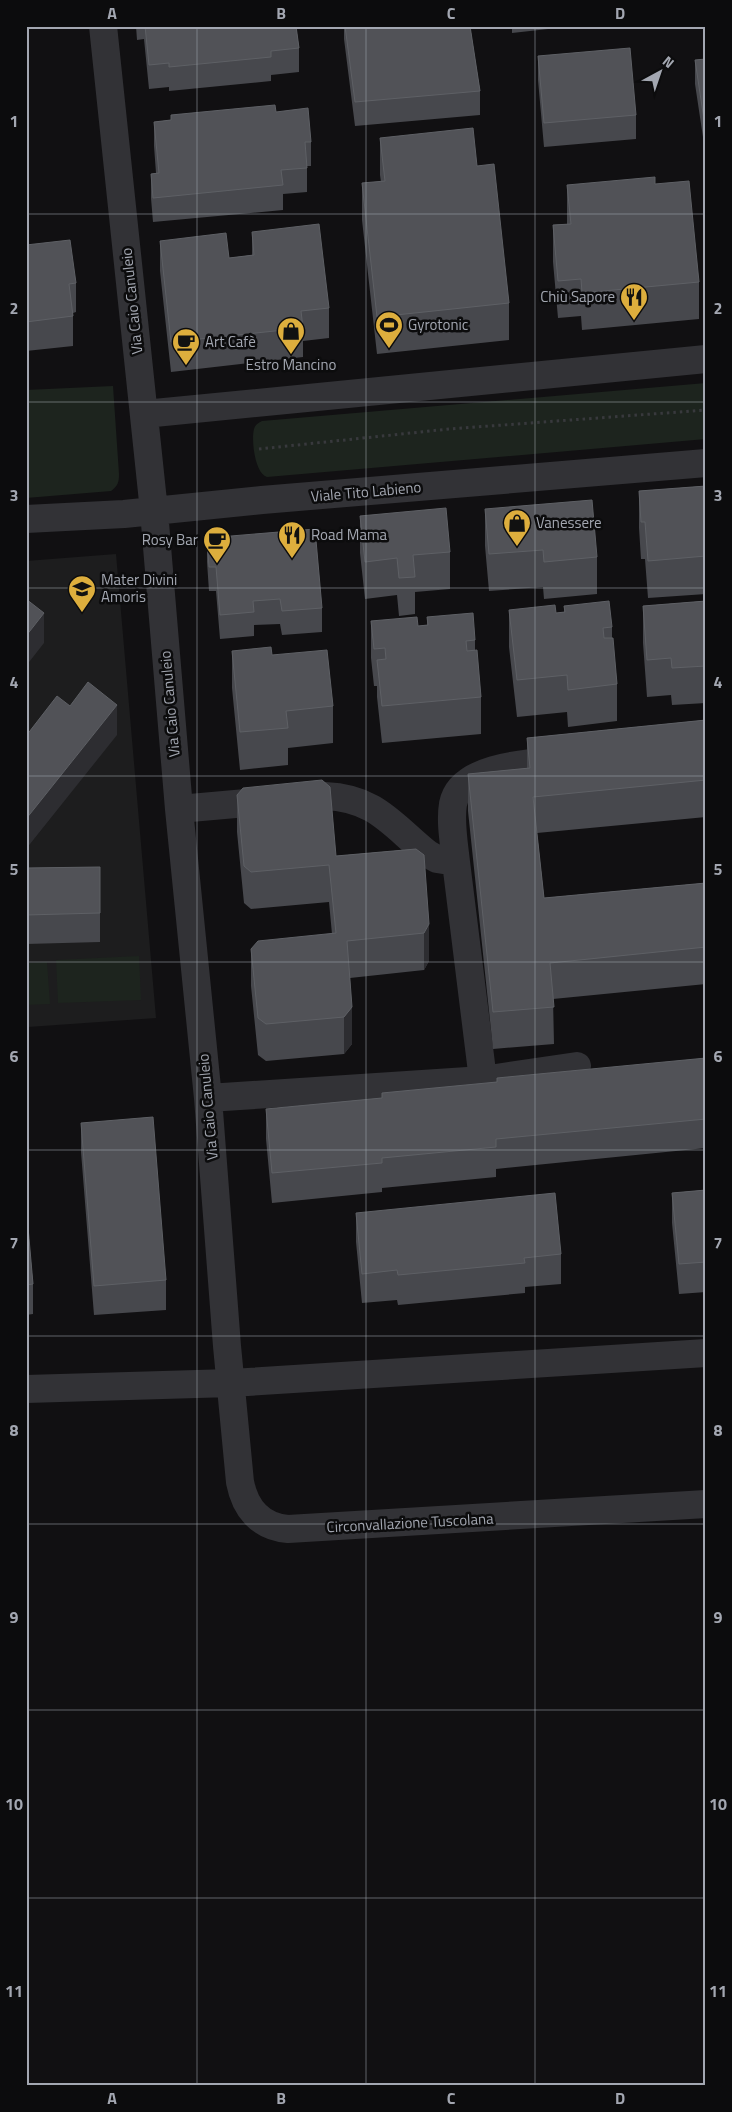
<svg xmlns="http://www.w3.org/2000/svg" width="732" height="2112" viewBox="0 0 732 2112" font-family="'Titillium Web',sans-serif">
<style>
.built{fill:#1d1d1e}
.green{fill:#1d241e}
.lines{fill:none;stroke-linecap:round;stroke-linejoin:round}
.path{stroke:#38393d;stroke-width:3;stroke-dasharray:2.5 4;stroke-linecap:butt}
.minor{stroke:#323236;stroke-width:28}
.wall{fill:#47484d}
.shaded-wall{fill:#2d2d31}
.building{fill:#515257;stroke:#5e6065}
.grid{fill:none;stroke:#a3a7b1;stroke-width:1;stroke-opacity:0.55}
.labels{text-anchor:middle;stroke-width:5;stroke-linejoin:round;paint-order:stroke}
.poi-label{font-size:15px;fill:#a3a7b1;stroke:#0c0c0d;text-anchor:start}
.street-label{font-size:15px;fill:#a3a7b1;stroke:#0c0c0d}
.neatline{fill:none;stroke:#a3a7b1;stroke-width:2}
.grid-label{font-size:16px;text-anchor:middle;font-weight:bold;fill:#a3a7b1}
</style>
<rect width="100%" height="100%" fill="#111012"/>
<!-- built -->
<path class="built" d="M116,554L156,1018L28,1027L26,561Z"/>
<!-- green -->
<path class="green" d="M706,383V439L267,477C255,474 251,440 254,429C255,425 258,423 262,421Z
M113,386L119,474C119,482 118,486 111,491L26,498V390Z
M139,956L141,1000L58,1003L56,960Z
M47,962L50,1004L26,1005V963Z"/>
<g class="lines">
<!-- path -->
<path class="path" d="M259,449L449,429L706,410"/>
<!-- minor -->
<path class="minor" d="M103,26L154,511L179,809L208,1098L227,1346L240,1482C245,1508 260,1527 288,1529L706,1504
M144,414L706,359
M26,519L124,514L262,500L706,463
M179,809L325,796C376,798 392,825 428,854L437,859L456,862L483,1080
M456,862C454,843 450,822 453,804C461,764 534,763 565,760
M208,1098L483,1080L577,1066
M26,1389L231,1383L706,1353"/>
</g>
<!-- wall -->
<path class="wall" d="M136,26H296L299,48V72L271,75V81L169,91V87L149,89L144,39L137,40Z
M344,26H470L480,91V115L355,126L344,39Z
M512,26H575L512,33Z
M699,26H706V28L699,29Z
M538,56L636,115V139L544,147L538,80Z
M706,59V157L695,84V60Z
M276,112L311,142V166H307V192L283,194V210L153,222L151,198V174L156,173L154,146V122L171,120V115Z
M380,138L477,166L509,303V340L377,354L362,220V183L381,182L380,175Z
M655,184L699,282V319L582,330L581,316L558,318L553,262V225L567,224V185Z
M252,232L329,308V338L303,341V357L171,372L160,271V241L229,258L252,255Z
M26,245L76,283V312L73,313V346L26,351Z
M706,486V594L648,598L645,559H641L639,528V491Z
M485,509L597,557V594L544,599L543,587L489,591L485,546Z
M360,516L450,552V589L415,592V614L399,616L397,595L365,599L360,553Z
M207,538L322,608V632L282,635L280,624L254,625V636L220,639L216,591H209L207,562Z
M706,601V703L672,705L671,695L647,697L643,643V606Z
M564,606L612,627V638L617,684V721L568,727L567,712L517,717L509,647V610L556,613L564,612Z
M427,617L475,640V650L481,697V734L382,743L377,697V686H374L371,658V621L418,626L427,625Z
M232,651L272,655L333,706V743L288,748V765L240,770L232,688Z
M706,720V817L537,833L544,898L706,883V984L553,999L554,1044L493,1049L468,811V774L527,768V738Z
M237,795L336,856L416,849L429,961L424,970L350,978L352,1044L344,1054L266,1061L258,1055L251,986V949L332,934L329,902L251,909L244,903L237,832Z
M100,867V942L26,944V868Z
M706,1058V1148L496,1169V1177L382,1188V1192L272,1203L266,1139V1109L382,1098L497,1082Z
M81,1123L166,1280V1310L94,1315L81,1152Z
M706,1190V1292L679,1294L672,1223V1193Z
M26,1204L33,1284V1314L26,1315Z
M356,1213L561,1254V1284L525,1287V1293L398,1305L397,1300L362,1303L356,1242Z"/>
<!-- shaded-wall -->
<path class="shaded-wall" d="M44,613V643L26,666V636Z
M117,705V735L26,849V819Z
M429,924V961L424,970V933Z
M352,1007V1044L344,1054V1017Z"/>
<!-- building -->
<path class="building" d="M145,26H296L299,48L271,51V57L169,67V63L149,65Z
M345,26H470L480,91L355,102Z
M630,48L636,115L544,123L538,56Z
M706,59V133L695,60Z
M275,105L276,112L308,108L311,142H305L307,168L281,170L283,185L153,198L151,174L159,173L154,122L171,120V115Z
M473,128L477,166L494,164L509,303L377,317L362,183L385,181L380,138Z
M655,177V184L689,181L699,282L582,293L581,279L558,281L553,225L571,224L567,185Z
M319,224L329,308L301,311L303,328L171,342L160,241L226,233L229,258L254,255L252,232Z
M70,240L76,283L69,284L73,316L26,322V245Z
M706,486V556L648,561L645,522H641L639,491Z
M592,500L597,557L544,562L543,550L489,554L485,509Z
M446,508L450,552L413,555L415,577L399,578L397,558L365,562L360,516Z
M315,529L322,608L282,611L280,599L253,601L254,612L220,615L216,567H209L207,538Z
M26,599L44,613L26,636Z
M609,601L612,627L603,628L604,638H613L617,684L568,690L567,675L517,680L509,610L555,605L556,613L565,612L564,606Z
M706,601V666L672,668L671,658L647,660L643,606Z
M473,613L475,640L466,641L467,651L477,650L481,697L382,706L377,660L386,659L385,648L374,649L371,621L417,617L418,626L428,625L427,617Z
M271,647L272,655L327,650L333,706L286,711L288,728L240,732L232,651Z
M88,682L117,705L26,819V736L57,696L70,706Z
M706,720V780L533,797L544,898L706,883V947L550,963L554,1007L493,1012L468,774L530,768L527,738Z
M322,780L330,787L336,856L416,849L424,855L429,924L424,933L347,941L352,1007L344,1017L266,1024L258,1018L251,949L258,941L336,933L329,865L251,872L244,866L237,795L243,788Z
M100,867V913L26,915V868Z
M706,1058V1119L496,1139V1147L382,1158V1163L272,1173L266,1109L382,1098V1093L497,1082V1078Z
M153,1117L166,1280L94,1286L81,1123Z
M706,1190V1262L679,1264L672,1193Z
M555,1193L561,1254L524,1258L525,1263L398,1275L397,1270L362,1274L356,1213Z
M26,1204L33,1284L26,1285Z"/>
<!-- grid -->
<path class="grid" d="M197,26V2086M366,26V2086M535,26V2086M26,214H706M26,402H706M26,588H706M26,776H706M26,962H706M26,1150H706M26,1336H706M26,1524H706M26,1710H706M26,1898H706"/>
<!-- icons -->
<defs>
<g id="restaurant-pin" transform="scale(1.4375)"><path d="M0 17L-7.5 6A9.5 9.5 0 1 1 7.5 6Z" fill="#ddae3d" stroke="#0c0c0d"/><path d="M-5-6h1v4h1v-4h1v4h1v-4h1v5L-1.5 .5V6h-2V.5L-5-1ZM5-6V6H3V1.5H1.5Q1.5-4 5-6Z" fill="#111"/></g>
<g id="stadium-pin" transform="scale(1.4375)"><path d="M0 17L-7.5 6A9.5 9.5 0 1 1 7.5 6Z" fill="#ddae3d" stroke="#0c0c0d"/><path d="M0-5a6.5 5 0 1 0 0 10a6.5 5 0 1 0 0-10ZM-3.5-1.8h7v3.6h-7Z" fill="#111"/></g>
<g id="shop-pin" transform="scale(1.4375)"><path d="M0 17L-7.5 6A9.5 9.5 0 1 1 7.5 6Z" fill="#ddae3d" stroke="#0c0c0d"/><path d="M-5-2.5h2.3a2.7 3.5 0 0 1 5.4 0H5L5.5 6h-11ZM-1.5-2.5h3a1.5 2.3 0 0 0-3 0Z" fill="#111"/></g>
<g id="cafe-pin" transform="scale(1.4375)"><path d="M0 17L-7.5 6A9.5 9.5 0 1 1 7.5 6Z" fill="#ddae3d" stroke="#0c0c0d"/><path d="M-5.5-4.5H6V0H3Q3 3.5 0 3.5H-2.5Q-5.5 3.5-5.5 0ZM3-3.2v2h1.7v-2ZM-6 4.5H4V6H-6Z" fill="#111"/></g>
<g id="school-pin" transform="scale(1.4375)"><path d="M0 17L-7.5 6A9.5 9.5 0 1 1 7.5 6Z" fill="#ddae3d" stroke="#0c0c0d"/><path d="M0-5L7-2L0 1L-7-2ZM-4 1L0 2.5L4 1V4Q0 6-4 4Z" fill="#111"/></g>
</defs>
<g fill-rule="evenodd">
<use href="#restaurant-pin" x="634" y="297"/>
<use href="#stadium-pin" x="389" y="325"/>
<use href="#shop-pin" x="291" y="331"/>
<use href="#cafe-pin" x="186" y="342"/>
<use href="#shop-pin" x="517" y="523"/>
<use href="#restaurant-pin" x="292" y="535"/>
<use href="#cafe-pin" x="217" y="540"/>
<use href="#school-pin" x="82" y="589"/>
</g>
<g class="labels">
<!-- poi labels -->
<g class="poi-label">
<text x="615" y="302" text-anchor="end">Chiù Sapore</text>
<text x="408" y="330">Gyrotonic</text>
<text x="205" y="347">Art Cafè</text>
<text x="291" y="370" text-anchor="middle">Estro Mancino</text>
<text x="536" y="528">Vanessere</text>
<text x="311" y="540">Road Mama</text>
<text x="198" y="545" text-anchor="end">Rosy Bar</text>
<text x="101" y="585">Mater Divini<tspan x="101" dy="17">Amoris</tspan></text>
</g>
<!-- street labels -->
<g class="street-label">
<text transform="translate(132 301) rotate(-96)" y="5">Via Caio Canuleio</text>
<text transform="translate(366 492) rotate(-5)" y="5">Viale Tito Labieno</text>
<text transform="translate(170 704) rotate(-95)" y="5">Via Caio Canuleio</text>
<text transform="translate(208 1107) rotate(-95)" y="5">Via Caio Canuleio</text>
<text transform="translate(410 1523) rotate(-3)" y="5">Circonvallazione Tuscolana</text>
</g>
</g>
<!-- border -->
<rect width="732" height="2112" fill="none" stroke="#0c0c0d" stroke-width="55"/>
<!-- north arrow -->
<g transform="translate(660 72) rotate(40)" stroke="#0c0c0d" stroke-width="4" paint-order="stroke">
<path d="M0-4L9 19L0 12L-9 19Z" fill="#a3a7b1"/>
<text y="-8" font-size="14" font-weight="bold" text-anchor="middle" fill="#a3a7b1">N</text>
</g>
<rect x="28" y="28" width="676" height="2056" class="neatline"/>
<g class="grid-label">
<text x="112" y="19">A</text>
<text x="281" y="19">B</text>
<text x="451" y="19">C</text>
<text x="620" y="19">D</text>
<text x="14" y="127">1</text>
<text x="718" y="127">1</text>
<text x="14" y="314">2</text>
<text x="718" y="314">2</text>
<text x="14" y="501">3</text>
<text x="718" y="501">3</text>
<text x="14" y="688">4</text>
<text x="718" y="688">4</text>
<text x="14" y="875">5</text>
<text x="718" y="875">5</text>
<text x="14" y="1062">6</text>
<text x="718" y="1062">6</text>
<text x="14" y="1249">7</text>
<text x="718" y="1249">7</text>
<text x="14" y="1436">8</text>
<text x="718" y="1436">8</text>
<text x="14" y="1623">9</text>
<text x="718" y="1623">9</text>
<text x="14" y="1810">10</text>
<text x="718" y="1810">10</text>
<text x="14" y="1997">11</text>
<text x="718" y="1997">11</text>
<text x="112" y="2104">A</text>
<text x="281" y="2104">B</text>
<text x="451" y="2104">C</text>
<text x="620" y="2104">D</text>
</g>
</svg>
